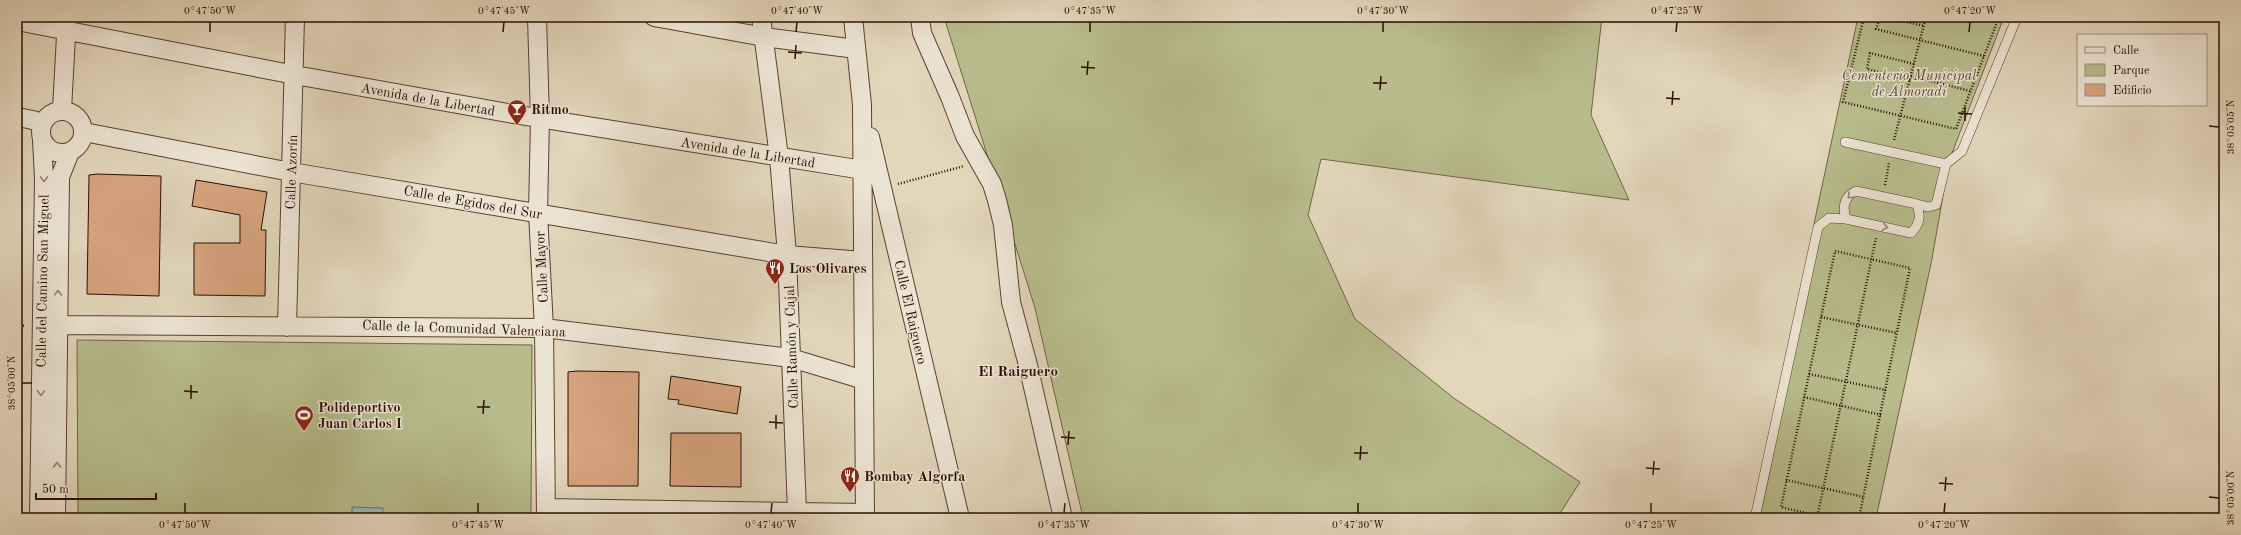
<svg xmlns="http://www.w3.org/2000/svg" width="2241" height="535" viewBox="0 0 2241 535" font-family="'Old Standard TT',serif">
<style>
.green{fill:#b8bc8d;stroke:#726546}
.water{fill:#98b7b9;stroke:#6d736f}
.building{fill:#d7a47f;stroke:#2d0e00}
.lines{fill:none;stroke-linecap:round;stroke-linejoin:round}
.service-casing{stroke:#5a402f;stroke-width:10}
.minor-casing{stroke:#5a402f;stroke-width:20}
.path{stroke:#2d0e00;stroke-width:2.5;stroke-dasharray:1 2;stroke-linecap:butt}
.service{stroke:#ece4d3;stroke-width:9}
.minor{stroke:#ece4d3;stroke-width:18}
.oneway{stroke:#968474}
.ticks{fill:none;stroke:#2d0e00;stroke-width:1.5}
.labels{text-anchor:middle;stroke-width:3;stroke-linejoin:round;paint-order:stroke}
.park-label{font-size:14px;font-style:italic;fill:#5e4b31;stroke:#ece4d3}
.street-label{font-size:14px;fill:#2d0e00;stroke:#ece4d3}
.poi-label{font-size:14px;font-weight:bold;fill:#2d0e00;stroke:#ece4d3;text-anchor:start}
.neighbourhood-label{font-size:15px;font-weight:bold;fill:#2d0e00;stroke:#ece4d3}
.neatline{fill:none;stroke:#2d0e00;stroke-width:1.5}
.ticks-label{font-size:10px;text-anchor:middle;fill:#2d0e00}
</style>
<rect width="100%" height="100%" fill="#e2d6bb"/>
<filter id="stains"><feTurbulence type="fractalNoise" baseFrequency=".005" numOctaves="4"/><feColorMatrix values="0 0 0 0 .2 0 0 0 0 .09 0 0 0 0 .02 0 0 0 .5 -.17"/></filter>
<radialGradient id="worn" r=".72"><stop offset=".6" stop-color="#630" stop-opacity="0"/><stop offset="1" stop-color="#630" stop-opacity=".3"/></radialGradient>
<!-- green -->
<path class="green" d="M944,17H1602L1591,115L1629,200L1321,159L1308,215L1355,319L1455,399L1580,482L1557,518H1083L1035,308Z
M1858,17H2004L1949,161L1932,259L1876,518H1760L1819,233L1814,224Z
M77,340L532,345L531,518H78Z"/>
<!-- water -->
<path class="water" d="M352,507L383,508V518H352Z"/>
<!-- building -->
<path class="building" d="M97,174L161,176L159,296L87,294L89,175Z
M196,180L267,192L261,230H266L265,296L194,295V243H240V215L192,206Z
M577,371L639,372L638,486H568V372Z
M671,376L741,387L737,414L678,404L679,400L668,399Z
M671,433H741V487L670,486Z"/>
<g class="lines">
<!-- service casing -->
<g class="service-casing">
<path id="service" d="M1845,142L1946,164
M1917,204L1928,207L1936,205L1946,164L1962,151L2017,17
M1755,518L1818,227L1829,218L1846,219L1911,233C1920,224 1921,216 1917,204L1856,191C1844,197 1842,206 1846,219"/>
</g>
<!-- minor casing -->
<g class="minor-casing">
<path id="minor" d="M537,17L540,119L538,213L544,328L546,518
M654,17L764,37L856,49
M761,17L779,157L787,255L797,511
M853,17L862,105L865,518
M920,17L922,33L950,97L965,136L992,184L997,200L1003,225L1011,302L1028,365L1063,518
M17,21L295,75L513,114L863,170
M62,110L67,17
M41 132a21 21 0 1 1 42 0a21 21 0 1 1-42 0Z
M17,117L33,120L42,124
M84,132L291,172L787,255L863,261
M870,137L960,518
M58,325L544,328L791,358L864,380
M287,327L295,17
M546,508L865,513
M39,518L44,178L42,140
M56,518L60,177L70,152"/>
</g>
<!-- path -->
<path class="path" d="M1864,17L1843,102L1956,129L1999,17
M1880,17L1876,29L1984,56
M1887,17L1924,26
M1911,76L1970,91
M1910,80L1867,69L1870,53L1914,64
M1894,140L1926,17
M898,184L964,166
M1885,185L1889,163
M1821,317L1897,333
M17,325L25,326
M1809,374L1886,390
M1804,397L1881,415
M1786,480L1864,497
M1817,518L1876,238
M1827,518L1781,507L1835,251L1910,268L1859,518"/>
<!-- service -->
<use href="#service" class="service"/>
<!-- minor -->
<use href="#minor" class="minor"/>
</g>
<!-- one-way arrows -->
<defs><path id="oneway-chevron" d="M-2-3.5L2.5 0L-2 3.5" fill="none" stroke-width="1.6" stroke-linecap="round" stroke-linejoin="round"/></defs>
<g class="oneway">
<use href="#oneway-chevron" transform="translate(44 179) rotate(89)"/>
<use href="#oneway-chevron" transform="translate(1850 196) rotate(136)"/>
<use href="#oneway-chevron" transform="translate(1885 227) rotate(12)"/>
<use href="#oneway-chevron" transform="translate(58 293) rotate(-89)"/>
<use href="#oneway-chevron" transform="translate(41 393) rotate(91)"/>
<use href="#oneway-chevron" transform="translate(57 465) rotate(-89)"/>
</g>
<!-- ticks -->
<path class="ticks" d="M210,32V22M503,32L504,22M796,32L797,22M1090,32V22M1383,32V22M1676,32L1677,22M1969,32L1970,22M788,52L802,53M795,59L796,45M1081,67L1095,68M1087,75L1088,61M1373,83H1387M1380,90L1381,76M1666,98L1680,99M1672,105L1673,91M1958,113L1972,114M1965,121V107M2209,126L2219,127M22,383H32M184,391L198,392M191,399V385M477,407H490M483,414L484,400M769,422L783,423M776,429V415M1061,437L1075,438M1068,445L1069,431M1354,453H1368M1360,460L1361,446M1646,468L1660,469M1653,475L1654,461M1939,483L1953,484M1945,491L1946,477M2209,497L2219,498M185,513V503M478,513V503M771,513L772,503M1064,513L1065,503M1358,513V503M1651,513V503M1944,513L1945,503"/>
<!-- icons -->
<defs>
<g id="bar-pin" transform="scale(1)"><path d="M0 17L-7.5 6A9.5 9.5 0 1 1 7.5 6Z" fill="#8f2418" stroke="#ece4d3"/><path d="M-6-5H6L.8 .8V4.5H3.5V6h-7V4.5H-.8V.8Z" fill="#fff"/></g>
<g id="restaurant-pin" transform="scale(1)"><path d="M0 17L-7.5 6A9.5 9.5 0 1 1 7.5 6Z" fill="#8f2418" stroke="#ece4d3"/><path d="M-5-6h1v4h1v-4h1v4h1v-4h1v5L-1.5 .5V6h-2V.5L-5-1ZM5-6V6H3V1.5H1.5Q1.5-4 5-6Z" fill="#fff"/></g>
<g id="stadium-pin" transform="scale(1)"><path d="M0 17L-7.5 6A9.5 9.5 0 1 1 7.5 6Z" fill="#8f2418" stroke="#ece4d3"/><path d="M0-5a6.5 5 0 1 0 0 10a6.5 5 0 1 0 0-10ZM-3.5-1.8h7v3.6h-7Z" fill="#fff"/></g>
</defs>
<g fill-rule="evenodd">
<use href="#bar-pin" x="517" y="109"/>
<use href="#restaurant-pin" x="775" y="268"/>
<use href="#stadium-pin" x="304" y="415"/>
<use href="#restaurant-pin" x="850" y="476"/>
</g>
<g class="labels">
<!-- park labels -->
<g class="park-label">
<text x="1909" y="80">Cementerio Municipal<tspan x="1909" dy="16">de Almoradí</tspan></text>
</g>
<!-- street labels -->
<g class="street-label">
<text transform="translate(428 99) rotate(10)" y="5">Avenida de la Libertad</text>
<text transform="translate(748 152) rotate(9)" y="5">Avenida de la Libertad</text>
<text transform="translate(291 172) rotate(-88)" y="5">Calle Azorín</text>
<text transform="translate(473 202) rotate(10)" y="5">Calle de Egidos del Sur</text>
<text transform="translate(541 267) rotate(-93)" y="5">Calle Mayor</text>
<text transform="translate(42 281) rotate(-89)" y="5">Calle del Camino San Miguel</text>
<text transform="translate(911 312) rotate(77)" y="5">Calle El Raiguero</text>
<text transform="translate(464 328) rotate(2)" y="5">Calle de la Comunidad Valenciana</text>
<text transform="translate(791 347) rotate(-92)" y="5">Calle Ramón y Cajal</text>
</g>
<!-- poi labels -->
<g class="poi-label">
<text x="531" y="114">Ritmo</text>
<text x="789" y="273">Los Olivares</text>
<text x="318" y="412">Polideportivo<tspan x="318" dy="16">Juan Carlos I</tspan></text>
<text x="864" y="481">Bombay Algorfa</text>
</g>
<!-- neighbourhood labels -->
<g class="neighbourhood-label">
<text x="1018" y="376">El Raiguero</text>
</g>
</g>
<!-- margin -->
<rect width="2241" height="535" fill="none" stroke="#e2d6bb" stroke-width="44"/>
<!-- legend -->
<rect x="2077" y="34" width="130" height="72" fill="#ece4d3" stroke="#a08e7f"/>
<rect x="2085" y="47" width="20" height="6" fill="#ece4d3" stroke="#a08e7f"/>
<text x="2113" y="54" font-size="12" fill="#2d0e00">Calle</text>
<rect x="2085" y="64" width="20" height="12" fill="#b8bc8d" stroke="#a08e7f"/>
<text x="2113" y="74" font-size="12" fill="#2d0e00">Parque</text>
<rect x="2085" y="84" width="20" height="12" fill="#d7a47f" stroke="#a08e7f"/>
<text x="2113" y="94" font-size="12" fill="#2d0e00">Edificio</text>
<!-- scale -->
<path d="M36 493v6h120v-6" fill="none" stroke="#2d0e00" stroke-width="2"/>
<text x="42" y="493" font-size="12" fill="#2d0e00" stroke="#ece4d3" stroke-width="3" paint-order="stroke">50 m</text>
<rect x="22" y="22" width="2197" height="491" class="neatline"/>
<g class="ticks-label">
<text x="210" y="14">0°47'50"W</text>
<text x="504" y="14">0°47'45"W</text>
<text x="797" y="14">0°47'40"W</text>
<text x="1090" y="14">0°47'35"W</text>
<text x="1383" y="14">0°47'30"W</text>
<text x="1677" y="14">0°47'25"W</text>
<text x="1970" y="14">0°47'20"W</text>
<text transform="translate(2230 127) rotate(-90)" y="4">38°05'05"N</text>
<text transform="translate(11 383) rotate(-90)" y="4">38°05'00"N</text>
<text transform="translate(2230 498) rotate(-90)" y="4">38°05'00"N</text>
<text x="185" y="528">0°47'50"W</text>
<text x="478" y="528">0°47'45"W</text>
<text x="771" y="528">0°47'40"W</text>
<text x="1064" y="528">0°47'35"W</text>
<text x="1358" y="528">0°47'30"W</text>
<text x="1651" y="528">0°47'25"W</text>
<text x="1944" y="528">0°47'20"W</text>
</g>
<rect width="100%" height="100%" filter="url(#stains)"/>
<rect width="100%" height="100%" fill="url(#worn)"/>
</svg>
